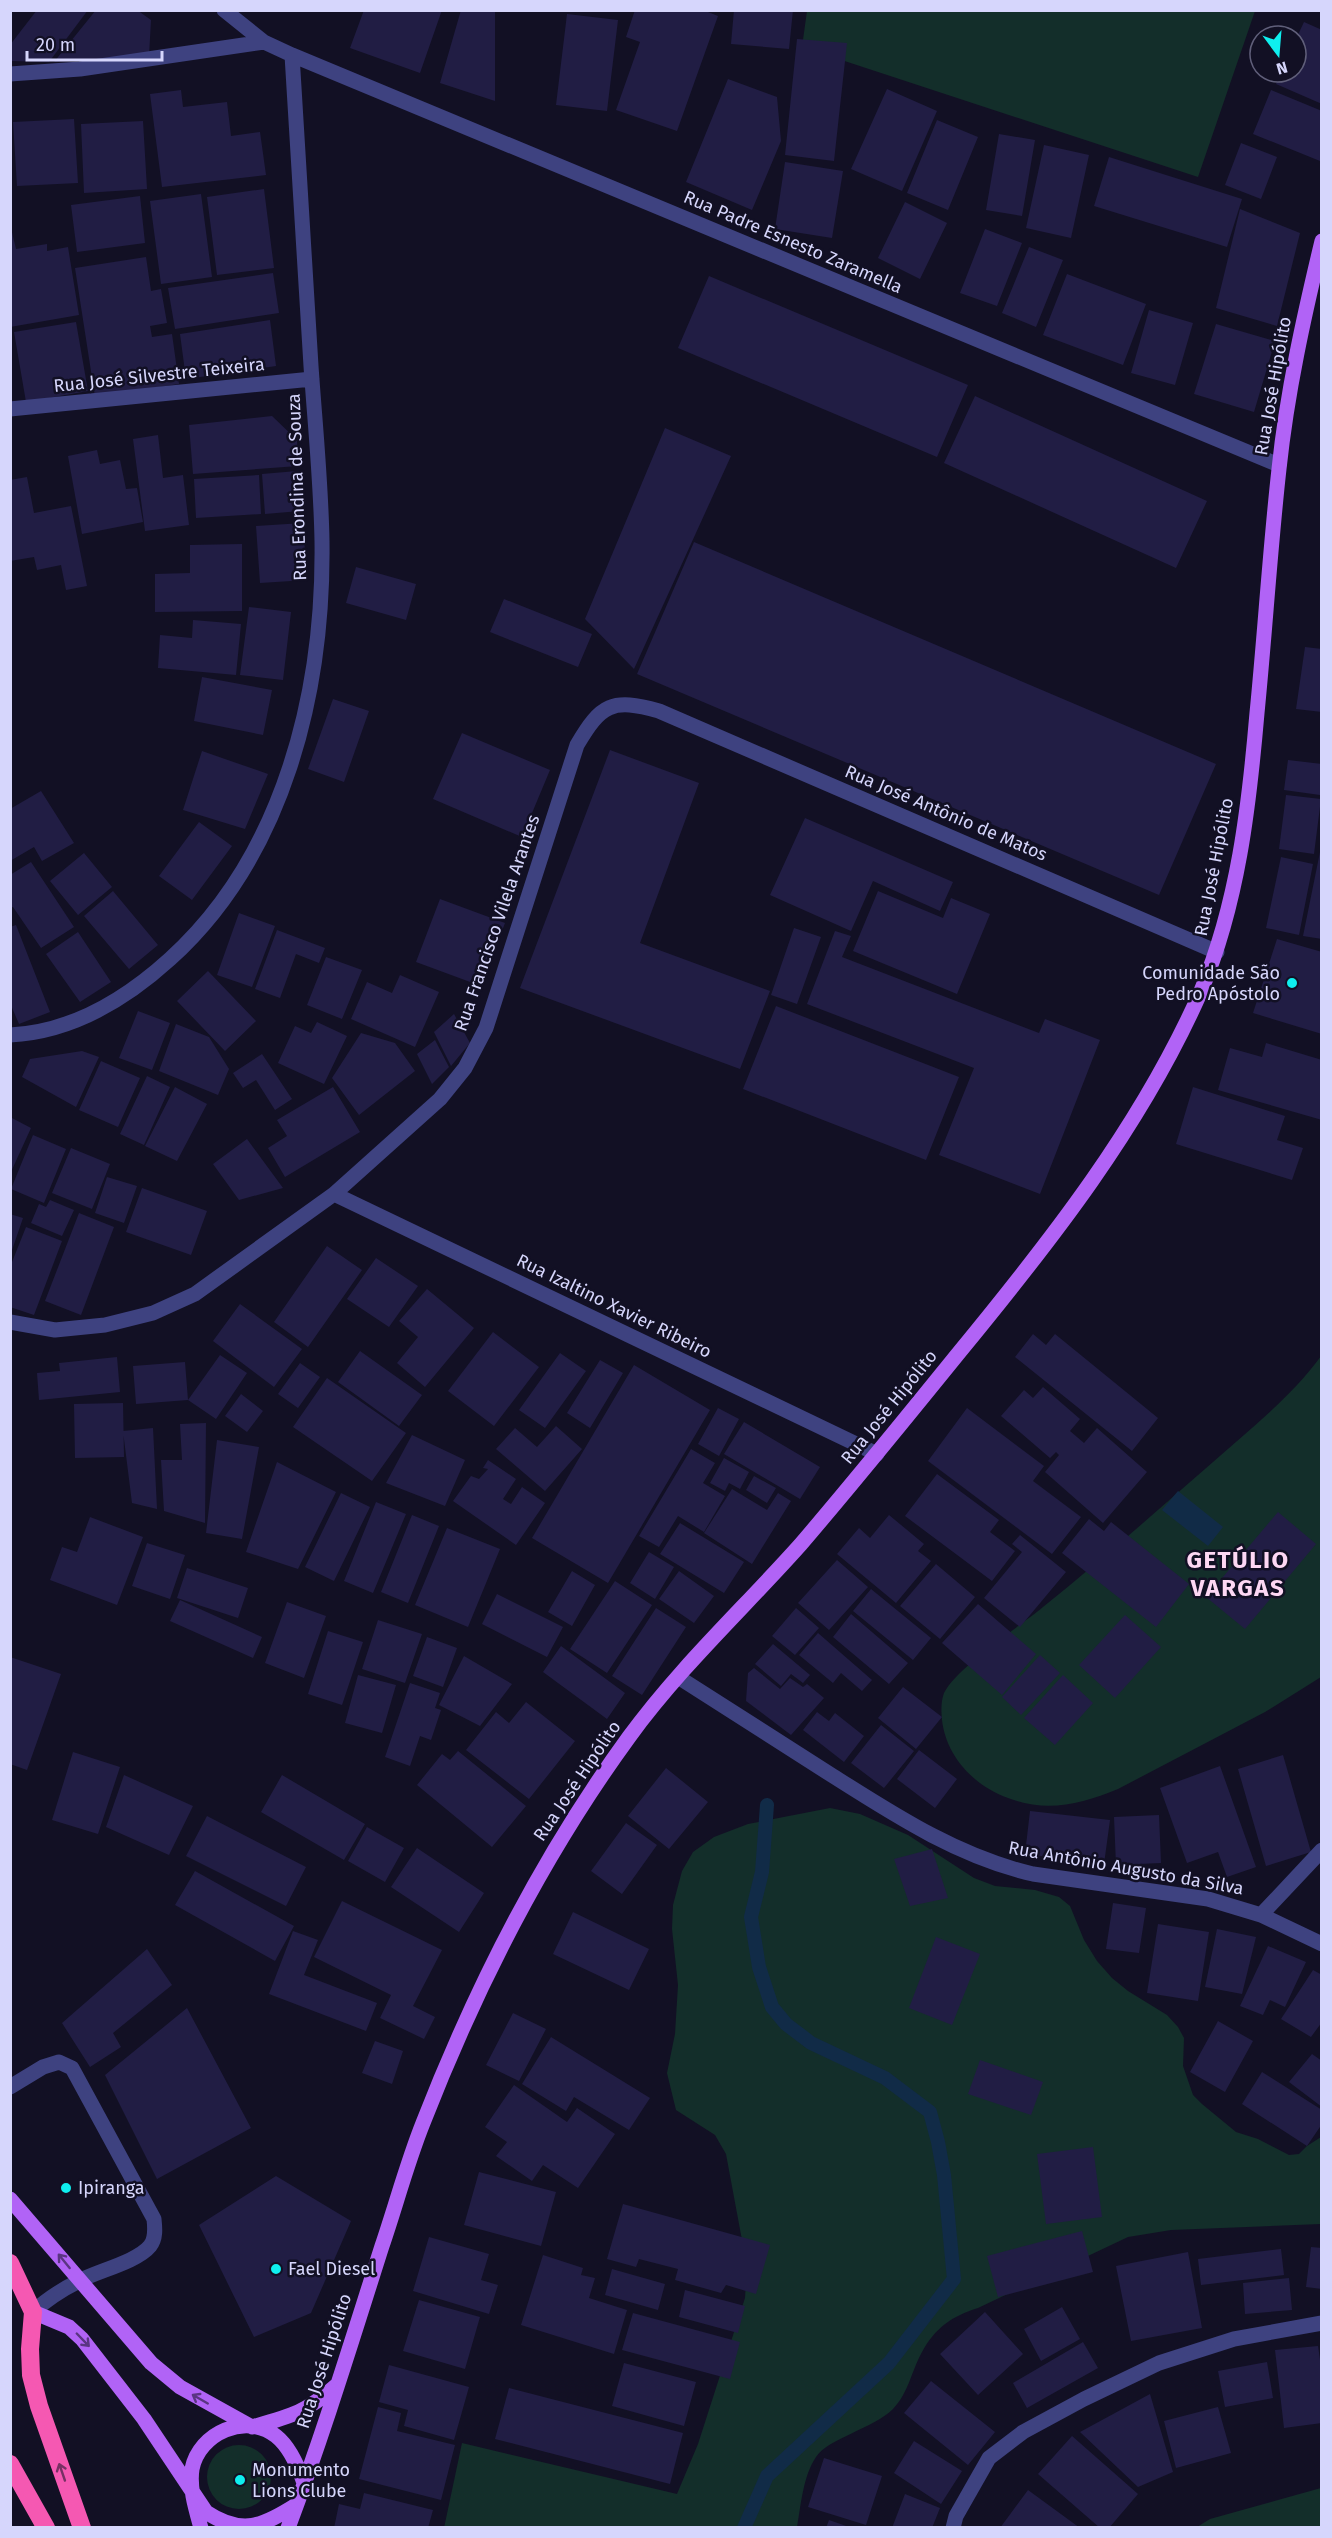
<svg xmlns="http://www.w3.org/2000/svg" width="1332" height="2538" viewBox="0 0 1332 2538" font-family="'Fira Sans',sans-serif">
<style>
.green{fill:#132e2a}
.water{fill:#112b47}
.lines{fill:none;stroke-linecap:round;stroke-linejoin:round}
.stream{stroke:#112b47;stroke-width:14}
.building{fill:#211d44}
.service{stroke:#3e4280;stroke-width:15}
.minor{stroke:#3e4280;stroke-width:15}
.primary{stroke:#b163f6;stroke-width:15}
.motorway{stroke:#f558b2;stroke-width:18}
.oneway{stroke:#5a3582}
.oneway2{stroke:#783064}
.poi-dot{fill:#0fefef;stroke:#121024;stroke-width:2}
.labels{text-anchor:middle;stroke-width:5;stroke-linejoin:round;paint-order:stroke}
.street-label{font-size:18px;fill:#d6d6fc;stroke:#121024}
.poi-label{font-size:18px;fill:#d6d6fc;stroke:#121024;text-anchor:start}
.district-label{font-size:24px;font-weight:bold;letter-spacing:1.5px;fill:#fdd7f3;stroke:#121024}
</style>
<rect width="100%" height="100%" fill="#121024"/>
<!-- green -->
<path class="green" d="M807,11H1255L1198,177L802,47Z
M1321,1356V1677L1265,1712L1118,1789C1081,1804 1047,1813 1008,1798C974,1786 946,1756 942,1720C941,1711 941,1701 944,1693C957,1667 1019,1627 1043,1607C1098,1563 1151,1516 1205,1469C1245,1433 1290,1399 1321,1356Z
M830,1808L860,1814L908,1835L974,1878L995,1886L1035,1890L1059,1897L1070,1906L1084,1940L1097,1961L1112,1978L1128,1991L1167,2015L1178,2027L1184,2038L1183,2066L1193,2095L1202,2104L1236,2132L1258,2139L1289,2155L1299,2154L1307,2146L1321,2137V2224L1171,2230L1128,2237L978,2308C952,2316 935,2328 922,2352C911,2372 909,2392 893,2409C874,2428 827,2439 816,2457C803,2476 801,2505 797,2527L444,2528L462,2443L677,2494L698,2444L745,2298L747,2267L726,2154L715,2135L676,2110L667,2073L675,2034L678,1985L672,1929L673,1905L682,1871L693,1852L714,1837L748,1824Z
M207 2477a32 32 0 1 1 64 0a32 32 0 1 1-64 0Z
M1321,2488V2527H1197L1210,2519Z"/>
<!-- water -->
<path class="water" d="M1178,1491L1223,1527L1208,1546L1162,1510Z"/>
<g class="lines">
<!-- stream -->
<path class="stream" d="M744,2528L767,2476L889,2363L954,2279L944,2175L938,2142L930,2112L885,2078L811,2043L786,2024L772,2007L759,1967L751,1917L762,1872L767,1805"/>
</g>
<!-- building -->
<path class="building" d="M37,10H88L49,62L10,61V45Z
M96,10H137L151,20L149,56L54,62Z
M364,10H442L420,73L350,48Z
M461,10H495V101L440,83Z
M635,10H703L718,16L677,131L616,110L640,42L626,37Z
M734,10H793L789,49L731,44Z
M567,14L618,20L607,111L556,105Z
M1304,22L1322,30V104L1276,84L1281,72H1296V39Z
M797,39L847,43L834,161L785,155Z
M728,79L777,97L781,141L752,210L686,182Z
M887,89L937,111L902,191L851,169Z
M181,90L183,107L227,102L231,136L260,132L266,175L162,187L150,94Z
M1271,90L1322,111L1320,161L1253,134Z
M74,119L78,183L17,186L13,122Z
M937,120L978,137L948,210L907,193Z
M143,121L147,189L84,193L81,124Z
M999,134L1035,140L1022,216L986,210Z
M1241,143L1277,157L1261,199L1225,185Z
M1044,145L1089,155L1071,238L1026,228Z
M1109,157L1242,199L1227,247L1094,206Z
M785,162L843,171L832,238L775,229Z
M264,189L274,268L217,275L207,197Z
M201,194L212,277L161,284L150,201Z
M140,196L145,243L77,252L71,205Z
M905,202L947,223L920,279L878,258Z
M1240,209L1300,233L1277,326L1216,308Z
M10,224L16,249L47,244V251L68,247L79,315L10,327Z
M985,229L1022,243L997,306L960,293Z
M1029,247L1063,260L1036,327L1002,313Z
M146,257L151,291L161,289L167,323L150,326L152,337L172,334L179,384L95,397L75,268Z
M273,273L279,313L175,329L168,288Z
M1067,274L1146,304L1123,365L1043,335Z
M709,276L968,385L937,457L678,348Z
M1149,310L1193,323L1175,385L1131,373Z
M270,320L276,366L186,379L180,334Z
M76,322L88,391L26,402L14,332Z
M1216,324L1275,341L1254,412L1194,394Z
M975,396L1207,501L1176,568L944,463Z
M272,416L297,440L298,466L193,474L189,425Z
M665,428L731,456L634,669L585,619Z
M158,435L163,478L183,475L189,525L145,531L133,439Z
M97,450L100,464L120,460L126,489L137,488L143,522L82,534L68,456Z
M297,471L300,511L265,514L262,474Z
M259,475L261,514L196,518L194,479Z
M27,477L34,513L71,506L87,586L66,590L61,565L37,570L34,557L10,561V480Z
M303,523L307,580L260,583L256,526Z
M694,542L1216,764L1159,895L637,674Z
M242,544V611L155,612V574L190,573V545Z
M356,567L416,584L406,620L346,603Z
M504,599L592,634L578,667L490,632Z
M249,607L291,612L283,680L240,675Z
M193,620L241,624L236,675L158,668L160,635L192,638Z
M1305,647L1322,649V712L1296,709Z
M202,677L272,690L263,735L194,721Z
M333,699L369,711L344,782L308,769Z
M462,733L550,770L522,837L433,799Z
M610,750L699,783L640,943L770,991L740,1069L520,988Z
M202,751L268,774L245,829L183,810Z
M1288,760L1322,764L1320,795L1284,790Z
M41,791L74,843L42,861L34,847L10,861V809Z
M1286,795L1321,799L1314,854L1279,849Z
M805,818L953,882L940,911L873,881L851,931L770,895Z
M199,822L232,846L192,900L159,876Z
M1320,852H1322V939L1303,936Z
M84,853L112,887L78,915L50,881Z
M1281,857L1313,864L1299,935L1266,928Z
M31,862L74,927L41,948L13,907L10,908V875Z
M113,891L158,945L129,969L84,916Z
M878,891L943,918L951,898L990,914L957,994L853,951Z
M440,899L505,923L481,986L416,962Z
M239,913L275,926L252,987L217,975Z
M16,925L50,1012L19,1024L10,1003V927Z
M794,928L821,937L797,1004L771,995Z
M277,930L325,948L319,963L296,954L280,998L255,989Z
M835,931L851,936L842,957L1039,1033L1045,1019L1100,1040L1040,1194L939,1155L974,1068L807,1004Z
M78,932L111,982L80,1002L46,954Z
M1277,939L1322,952V1034L1253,1013Z
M326,957L362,970L342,1019L307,1005Z
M208,971L256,1021L225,1051L177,1001Z
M400,975L439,992L415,1047L351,1019L367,982L392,993Z
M776,1006L959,1077L926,1160L743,1089Z
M138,1011L170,1023L152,1070L119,1058Z
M454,1014L470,1043L451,1066L434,1032Z
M317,1022L347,1036L324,1084L278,1063L295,1026L311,1033Z
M176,1024L209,1037L229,1069L218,1095L159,1071Z
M361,1033L395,1043L415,1071L359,1115L332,1078Z
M435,1040L449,1067L432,1084L417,1054Z
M1266,1043L1322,1060V1120L1218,1090L1230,1048L1262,1057Z
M82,1051L99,1057L76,1107L22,1077L30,1059Z
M262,1054L292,1099L275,1110L256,1080L243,1088L233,1073Z
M101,1061L140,1078L118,1127L79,1110Z
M147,1076L170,1087L144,1145L120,1134Z
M175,1087L207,1104L177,1161L145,1146Z
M333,1087L360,1132L285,1177L268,1148L287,1136L277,1120Z
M1193,1087L1285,1116L1277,1140L1303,1148L1292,1180L1176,1144Z
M10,1117L31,1128L10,1174Z
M33,1135L66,1149L44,1203L11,1189Z
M247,1139L283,1188L239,1200L213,1164Z
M71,1148L110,1164L92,1209L52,1193Z
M107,1177L137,1186L124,1223L95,1213Z
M142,1188L207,1211L191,1255L126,1232Z
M50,1200L74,1210L62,1236L31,1223L39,1204L46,1207Z
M79,1213L114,1227L81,1315L45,1301Z
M10,1214L23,1218L11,1253H10Z
M26,1227L62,1241L34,1315L10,1307V1267Z
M327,1246L362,1270L308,1347L274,1322Z
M376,1258L418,1286L389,1327L347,1299Z
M427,1289L474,1328L425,1387L397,1363L418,1337L399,1321Z
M240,1304L302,1349L274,1387L213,1341Z
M493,1332L539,1367L494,1426L448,1391Z
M1033,1334L1046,1345L1055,1334L1158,1418L1132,1451L1015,1357Z
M360,1351L422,1395L399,1426L338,1382Z
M560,1353L586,1371L545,1428L519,1410Z
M220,1355L247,1373L216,1419L188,1400Z
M117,1357L120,1392L39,1400L37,1373L60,1371L59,1363Z
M600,1360L623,1373L590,1428L567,1413Z
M185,1362L188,1400L136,1404L133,1366Z
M300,1363L320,1377L298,1408L278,1394Z
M634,1365L710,1410L608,1583L532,1538Z
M327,1378L406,1433L372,1481L293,1427Z
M1043,1387L1080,1419L1070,1431L1084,1443L1097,1428L1147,1472L1103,1523L1045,1472L1059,1455L1056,1452L1050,1458L1001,1416L1024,1390L1033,1398Z
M241,1394L263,1411L247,1432L225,1416Z
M123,1403L124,1457L75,1458L74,1404Z
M718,1408L739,1419L719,1456L698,1444Z
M967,1408L1044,1466L1033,1481L1081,1517L1052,1554L928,1461Z
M744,1422L820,1467L800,1499L724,1454Z
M206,1423L205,1523L164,1511L161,1460H182L180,1424Z
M556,1426L582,1449L545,1491L496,1449L515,1428L537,1447Z
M153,1428L157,1509L132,1503L123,1431Z
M412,1435L465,1460L445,1506L386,1483Z
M217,1440L259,1447L242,1539L206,1533Z
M691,1449L715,1463L703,1483L725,1496L704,1532L678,1516L659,1547L639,1536Z
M724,1458L749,1472L740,1489L729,1483L725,1491L710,1483Z
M488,1460L516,1479L503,1499L511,1504L522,1487L545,1503L516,1545L453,1501L471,1476L479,1479L488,1469L483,1468Z
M277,1462L336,1492L298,1569L246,1552Z
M937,1474L999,1520L990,1532L1015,1551L992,1581L905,1516Z
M754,1476L776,1488L767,1503L746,1490Z
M732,1489L767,1510L778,1493L791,1501L752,1564L704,1533Z
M341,1493L370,1507L334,1581L305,1567Z
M376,1502L406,1514L373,1593L344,1581Z
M1278,1512L1316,1544L1245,1629L1206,1597Z
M412,1515L439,1526L408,1603L381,1592Z
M889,1515L924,1544L918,1551L931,1561L896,1603L837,1554L859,1528L870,1538Z
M90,1517L143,1537L117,1605L50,1580L62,1547L77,1552Z
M1089,1519L1104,1531L1111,1522L1189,1584L1156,1627L1062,1553Z
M680,1523L744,1562L724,1593L660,1554Z
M447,1528L500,1549L468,1627L415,1605Z
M1020,1535L1066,1572L1020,1627L984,1598L1022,1552L1012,1544Z
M147,1543L185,1555L170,1599L132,1586Z
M649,1552L674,1567L655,1599L630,1583Z
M837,1560L868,1587L829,1630L798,1603Z
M936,1564L975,1597L940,1639L900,1606Z
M187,1568L248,1588L238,1618L177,1598Z
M572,1571L595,1585L572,1626L548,1612Z
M679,1571L714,1596L694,1623L659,1599Z
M615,1581L652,1605L607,1673L570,1649Z
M871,1589L931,1638L913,1660L853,1611Z
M497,1594L563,1627L547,1657L482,1624Z
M180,1600L262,1637L253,1658L170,1621Z
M287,1602L326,1616L304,1678L265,1663Z
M978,1604L1036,1654L1002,1695L942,1643Z
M656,1608L686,1627L642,1695L612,1676Z
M796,1608L819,1628L795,1655L772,1636Z
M851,1614L908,1663L889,1684L833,1637Z
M1125,1615L1161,1647L1115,1698L1079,1665Z
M378,1620L422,1634L405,1683L362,1669Z
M328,1631L363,1642L342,1705L308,1694Z
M818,1633L872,1680L862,1691L841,1673L833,1683L799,1655Z
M427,1637L457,1648L443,1687L413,1676Z
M773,1644L810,1675L803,1683L791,1674L781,1686L755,1664Z
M561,1646L625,1693L607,1719L543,1672Z
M1040,1655L1060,1673L1021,1715L1002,1697Z
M464,1656L512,1684L480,1726L439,1705Z
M10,1657L61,1674L27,1770L10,1764Z
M754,1668L780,1689L790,1678L803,1687L807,1684L824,1698L791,1735L746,1701L748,1673Z
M358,1675L396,1685L382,1733L345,1723Z
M1063,1675L1093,1703L1055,1745L1024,1718Z
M410,1683L440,1693L435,1708L441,1710L431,1740L420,1736L410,1766L385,1757Z
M903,1687L942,1717L916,1749L878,1718Z
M526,1702L575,1741L529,1799L466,1750L496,1712L509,1723Z
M817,1712L829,1721L835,1713L864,1736L844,1762L803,1730Z
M881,1725L914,1751L884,1788L851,1763Z
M919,1750L957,1779L935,1808L897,1779Z
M458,1751L526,1806L492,1847L417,1785L442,1754L450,1760Z
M73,1752L120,1767L98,1834L52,1820Z
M1283,1755L1311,1852L1266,1866L1238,1769Z
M1220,1766L1256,1867L1227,1877L1218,1852L1187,1863L1160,1788Z
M666,1768L708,1802L669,1849L628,1816Z
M124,1775L193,1806L169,1855L106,1827Z
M282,1775L365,1824L344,1860L261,1812Z
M1030,1811L1110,1820L1104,1864L1025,1854Z
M1159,1815L1161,1863L1116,1865L1114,1817Z
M207,1816L306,1867L286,1906L186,1856Z
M626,1823L657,1845L622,1894L591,1871Z
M367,1827L404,1848L385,1882L348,1861Z
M417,1848L484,1893L459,1932L391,1887Z
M932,1849L948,1898L910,1906L894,1859Z
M195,1871L294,1926L275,1961L175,1905Z
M342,1901L442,1950L413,2006L435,2017L424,2039L380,2018L391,1995L314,1957Z
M1113,1903L1146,1908L1139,1953L1106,1949Z
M573,1912L649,1949L629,1990L553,1954Z
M1158,1924L1209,1932L1198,2001L1147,1993Z
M1217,1929L1256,1937L1242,1994L1205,1987Z
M293,1931L318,1940L304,1975L377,2003L366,2031L269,1994Z
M936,1937L980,1954L952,2025L909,2008Z
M1268,1946L1306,1962L1285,2007L1270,2000L1263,2015L1240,2006Z
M147,1949L172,1985L113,2033L121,2047L90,2067L62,2023Z
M1313,1970L1322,1975V2022L1311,2037L1281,2019Z
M187,2008L251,2128L157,2179L105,2075Z
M513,2013L546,2029L519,2081L486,2065Z
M1218,2021L1253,2041L1225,2092L1190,2072Z
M551,2037L650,2098L629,2130L574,2097L566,2111L522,2084Z
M375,2041L403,2051L392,2084L362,2073Z
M1312,2054L1322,2061V2107L1289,2082Z
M980,2060L1043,2082L1031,2115L968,2094Z
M1262,2072L1322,2110V2124L1307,2146L1242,2104Z
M514,2085L567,2122L577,2108L615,2134L578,2188L543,2165L532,2181L496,2156L507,2142L485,2127Z
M1093,2147L1102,2217L1046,2224L1037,2154Z
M479,2172L556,2192L541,2246L464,2225Z
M276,2176L351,2221L311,2313L254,2337L199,2225Z
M623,2204L770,2245L756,2294L726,2285L721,2293L675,2280L678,2269L639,2259L636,2267L607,2259Z
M1082,2231L1093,2272L998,2297L987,2256Z
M429,2237L489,2254L481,2280L498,2285L489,2314L413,2291Z
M1311,2247L1322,2248V2289L1306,2287Z
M1281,2249L1284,2275L1201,2285L1198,2259Z
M1188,2252L1202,2328L1131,2341L1116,2266Z
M543,2255L583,2268L581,2275L595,2278L589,2298L627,2310L614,2354L521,2325Z
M612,2269L665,2284L658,2310L605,2295Z
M1289,2278L1292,2310L1245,2314L1243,2283Z
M685,2290L745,2306L738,2333L679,2317Z
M419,2300L480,2317L465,2369L403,2351Z
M1062,2307L1080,2339L1041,2361L1024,2329Z
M985,2312L1023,2354L978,2395L940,2354Z
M633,2313L740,2342L730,2379L622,2350Z
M1083,2342L1098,2368L1027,2408L1013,2383Z
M1318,2346L1322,2373V2423L1284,2428L1275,2350Z
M1267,2362L1273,2398L1225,2407L1218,2371Z
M624,2363L696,2382L684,2426L612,2406Z
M389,2365L469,2387L454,2440L404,2426L408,2410L379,2402Z
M931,2381L995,2432L968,2465L904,2413Z
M509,2388L683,2433L670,2484L495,2439Z
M1150,2394L1173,2472L1138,2487L1080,2432Z
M378,2407L401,2413L397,2431L455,2445L441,2500L359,2479Z
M1218,2407L1231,2453L1176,2468L1164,2421Z
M1072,2436L1138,2494L1109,2528H1100L1038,2474Z
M914,2441L962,2471L941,2504L894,2473Z
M824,2458L882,2476L866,2525L808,2507Z
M1028,2490L1080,2528H1000Z
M364,2493L433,2510L428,2528H334L339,2504L360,2509Z
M905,2494L940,2508L932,2528H892Z
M829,2520L849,2527V2528H826Z"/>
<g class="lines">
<!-- service -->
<path class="service" d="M10,2087L43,2067L59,2062L72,2068L154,2219C155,2228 156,2239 150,2246C137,2262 97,2271 79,2281C63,2289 46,2300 33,2312"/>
<!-- minor -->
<path class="minor" d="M224,10L264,42L292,55L1279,465
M10,74L80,69L264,42
M10,409L312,379
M10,1035C72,1032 126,999 170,959C285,855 324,690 322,541C321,482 315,424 311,366C305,262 298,159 292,55
M334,1194L877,1454
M10,1322L55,1330L105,1325L153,1313L195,1294L334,1194L440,1099L465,1068L486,1028L577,745C601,704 612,698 659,711L1217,952
M678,1677C729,1710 781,1743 833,1776C896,1816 959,1857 1033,1874L1208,1899L1261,1915L1322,1944
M1261,1915L1322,1850
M953,2528L956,2516L989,2458L1023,2432L1084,2399L1159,2363L1234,2339L1322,2323"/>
<!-- primary -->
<path class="primary" d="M10,2199L151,2363L180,2387L252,2427C292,2416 305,2413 337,2385
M33,2312L69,2327L82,2339L144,2419L206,2512C242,2536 263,2526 296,2505
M201,2528C196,2510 189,2488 192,2469C199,2433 246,2412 276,2436C290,2447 298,2466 304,2483
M288,2528C323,2435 352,2340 382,2246C396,2205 407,2163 423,2123C476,1987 543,1855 629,1737C680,1667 744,1608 801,1544C854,1482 906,1418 957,1355C1050,1242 1142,1125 1201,991C1238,903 1249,807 1257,713C1265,632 1270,550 1279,469C1287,392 1304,316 1322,241"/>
<!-- motorway -->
<path class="motorway" d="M10,2263L33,2312L30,2349L31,2375L39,2406L82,2528
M10,2464L46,2528"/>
</g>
<!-- one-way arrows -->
<defs><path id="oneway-shaft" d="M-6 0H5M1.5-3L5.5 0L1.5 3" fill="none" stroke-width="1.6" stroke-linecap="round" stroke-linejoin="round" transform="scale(1.5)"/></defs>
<g class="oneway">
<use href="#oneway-shaft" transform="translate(64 2261) rotate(-129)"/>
<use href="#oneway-shaft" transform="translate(83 2340) rotate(46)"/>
<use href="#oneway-shaft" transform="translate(200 2399) rotate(-150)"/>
</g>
<use class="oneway2" href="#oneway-shaft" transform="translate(62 2472) rotate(-109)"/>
<!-- markers -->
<g class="poi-dot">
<circle cx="1292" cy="983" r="6"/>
<circle cx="66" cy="2188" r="6"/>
<circle cx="276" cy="2269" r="6"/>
<circle cx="240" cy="2480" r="6"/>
</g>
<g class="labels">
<!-- street labels -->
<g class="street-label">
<text transform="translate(793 242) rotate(23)" y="6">Rua Padre Esnesto Zaramella</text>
<text transform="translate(159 375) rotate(-6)" y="6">Rua José Silvestre Teixeira</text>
<text transform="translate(1273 386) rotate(-80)" y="6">Rua José Hipólito</text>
<text transform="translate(297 487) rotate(-92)" y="6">Rua Erondina de Souza</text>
<text transform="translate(946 813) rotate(23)" y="6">Rua José Antônio de Matos</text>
<text transform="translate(1214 867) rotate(-79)" y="6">Rua José Hipólito</text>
<text transform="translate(497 923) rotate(-71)" y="6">Rua Francisco Vilela Arantes</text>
<text transform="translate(614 1306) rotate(26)" y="6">Rua Izaltino Xavier Ribeiro</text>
<text transform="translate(889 1407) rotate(-51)" y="6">Rua José Hipólito</text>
<text transform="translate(577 1781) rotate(-56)" y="6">Rua José Hipólito</text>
<text transform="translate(1126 1868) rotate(10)" y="6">Rua Antônio Augusto da Silva</text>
<text transform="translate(324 2361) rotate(-72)" y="6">Rua José Hipólito</text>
</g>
<!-- poi labels -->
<g class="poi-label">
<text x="1280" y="979" text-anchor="end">Comunidade São<tspan x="1280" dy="21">Pedro Apóstolo</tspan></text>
<text x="78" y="2194">Ipiranga</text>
<text x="288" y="2275">Fael Diesel</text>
<text x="252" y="2476">Monumento<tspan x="252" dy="21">Lions Clube</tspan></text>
</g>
<!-- district labels -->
<g class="district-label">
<text x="1238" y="1568">GETÚLIO<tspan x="1238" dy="28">VARGAS</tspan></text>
</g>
</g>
<!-- border -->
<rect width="1332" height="2538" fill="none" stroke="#d6d6fc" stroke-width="24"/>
<!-- north arrow -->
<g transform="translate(1278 54) rotate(164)"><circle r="28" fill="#121024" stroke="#605f7a" stroke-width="1.5"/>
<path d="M0-4.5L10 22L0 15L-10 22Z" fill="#0fefef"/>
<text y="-9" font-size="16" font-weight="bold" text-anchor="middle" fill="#d6d6fc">N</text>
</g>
<!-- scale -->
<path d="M27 51v9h135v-9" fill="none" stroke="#d6d6fc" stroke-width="3"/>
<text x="36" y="51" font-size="18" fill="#d6d6fc" stroke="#121024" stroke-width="4.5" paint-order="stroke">20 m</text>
</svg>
